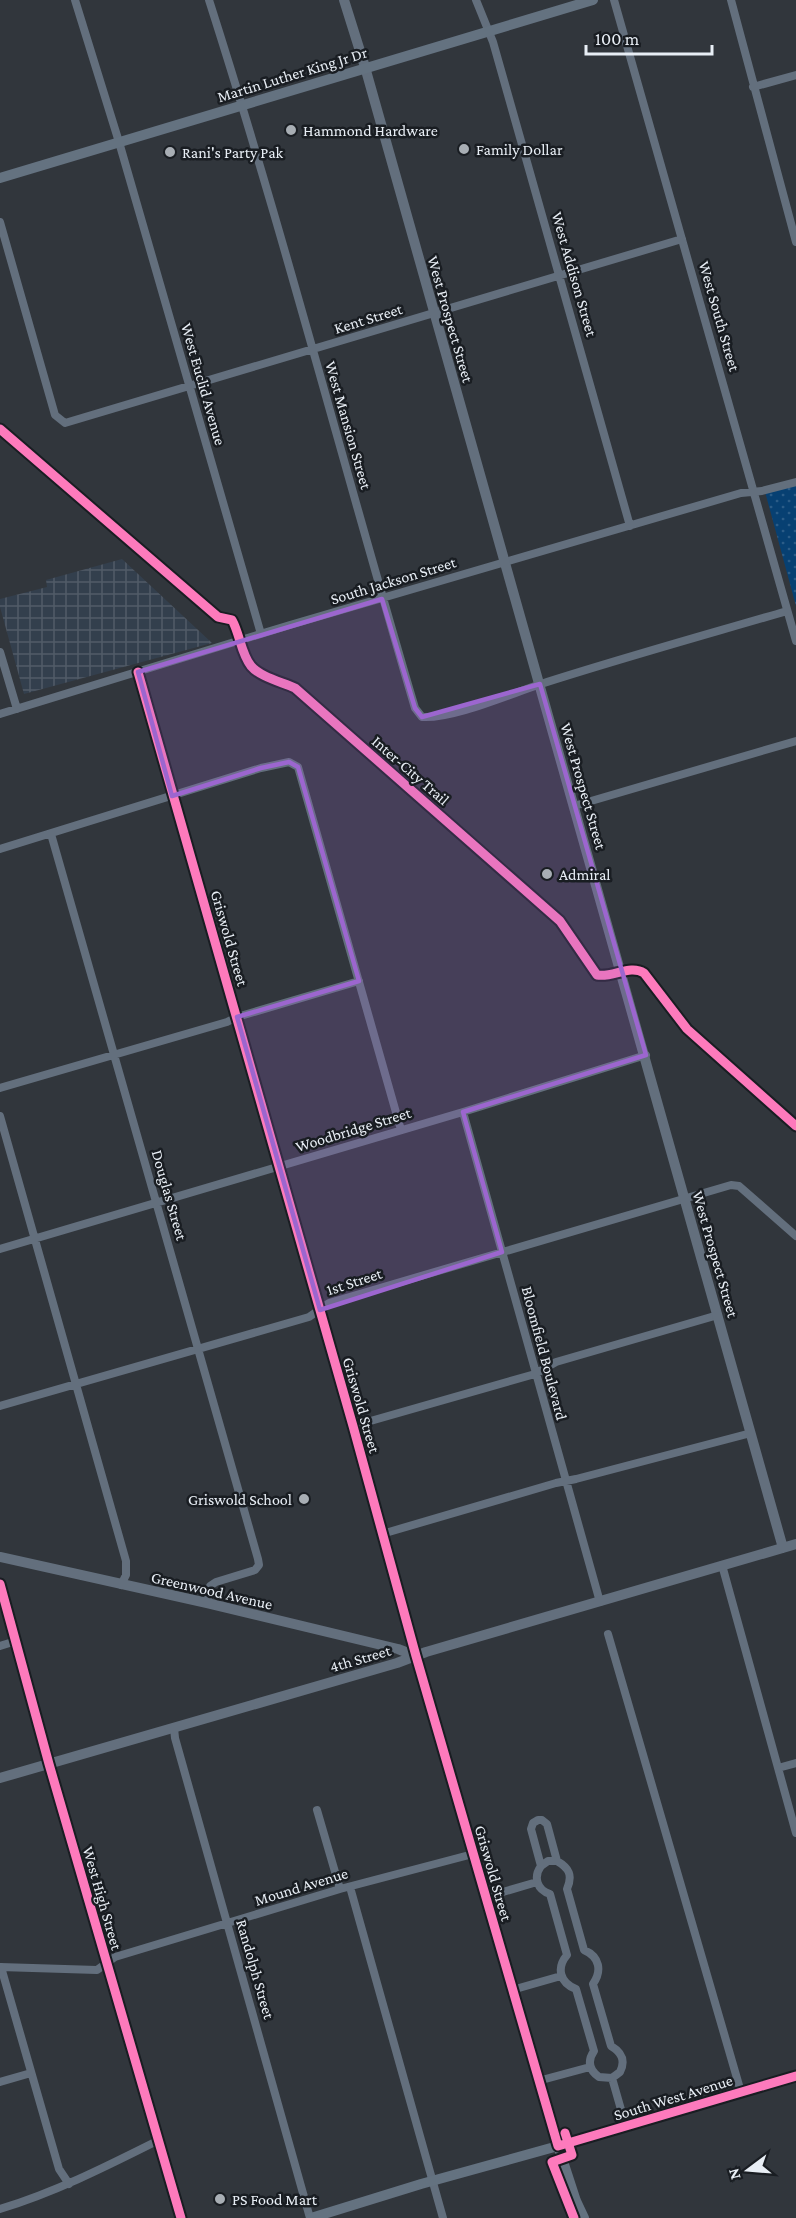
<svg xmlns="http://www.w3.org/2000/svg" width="796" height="2218" viewBox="0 0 796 2218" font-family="'Crimson Pro',serif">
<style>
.industrial{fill:url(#industrial-grid)}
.park{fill:url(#park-dots)}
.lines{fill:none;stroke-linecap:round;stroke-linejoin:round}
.minor{stroke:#636f7d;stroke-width:8}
.tertiary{stroke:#636f7d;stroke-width:10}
.secondary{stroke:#647280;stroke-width:10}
.cycleway-casing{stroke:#191d22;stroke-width:13}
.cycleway{stroke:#fd7abc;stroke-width:9}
.marked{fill:#9c66cf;fill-opacity:0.2;stroke:#9c66cf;stroke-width:4.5;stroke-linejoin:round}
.poi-dot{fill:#a8aeb4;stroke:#191d22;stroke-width:2}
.labels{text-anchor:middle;stroke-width:5;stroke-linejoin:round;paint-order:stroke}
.street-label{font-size:16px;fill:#e8eef5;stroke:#191d22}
.poi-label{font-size:16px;fill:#e8eef5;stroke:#191d22;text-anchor:start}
</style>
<defs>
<pattern id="industrial-grid" width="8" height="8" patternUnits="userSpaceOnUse" patternTransform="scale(1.5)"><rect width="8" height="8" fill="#333f4d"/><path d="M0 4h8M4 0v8" fill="none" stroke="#515b67"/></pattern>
<pattern id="park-dots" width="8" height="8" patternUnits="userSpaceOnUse" patternTransform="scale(1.5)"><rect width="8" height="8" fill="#074072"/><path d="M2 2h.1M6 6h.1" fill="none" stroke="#2b5c87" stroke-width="1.8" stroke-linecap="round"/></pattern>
</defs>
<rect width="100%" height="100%" fill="#31363c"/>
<!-- industrial -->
<path class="industrial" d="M122,559L212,643L24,694L0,607V599L47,587L46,580Z"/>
<!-- park -->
<path class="park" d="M796,483V606L764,488Z"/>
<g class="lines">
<!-- minor -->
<path class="minor" d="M75,0L119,142L261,634
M209,0C284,234 345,472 415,708L422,717C453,719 510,694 541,684C622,658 705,635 787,611
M476,0L493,42L630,526
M614,0L796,641
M731,0L796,242
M753,87L796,75
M0,222L55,415L65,423L682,239
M0,652L17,709
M138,672L353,1426L416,1656
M0,714L290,625L741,493L762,491L796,482
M574,806L796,741
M51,834L258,1559L259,1565L255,1570L216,1582L210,1586L207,1603
M0,849L261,768L289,762L298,767L401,1130
M0,1088L227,1022L237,1017L359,981
M463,1112L600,1602
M0,1116L126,1561V1575L121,1585
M0,1249L463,1112L646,1055
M0,1406L309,1317L329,1303L731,1185L739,1186L796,1236
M353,1426L535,1374L556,1362L718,1315
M382,1534L556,1483L576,1479L751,1433
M722,1565L796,1833
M608,1634L741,2092
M0,1646L16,1641
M174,1728L175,1738L310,2218
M778,1768L796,1763
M317,1810L340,1889
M538,1820H542L547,1824L557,1861C569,1868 573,1875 567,1889L584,1950C600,1957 602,1971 593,1984L611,2046C621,2052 626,2060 620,2072L612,2078L599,2077C589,2070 587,2061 594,2051L576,1989C560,1983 556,1968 567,1955L550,1894C537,1890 533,1877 541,1866L531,1829L533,1823Z
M541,1866L548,1861H557
M350,1887L443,2218
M486,1897L537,1882
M0,1967L97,1970L115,1957L340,1889L473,1854
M1,1967L59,2169L69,2184
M512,1990L561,1976
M612,2078L626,2127
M538,2081L590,2067
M0,2082L31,2073
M0,2209C56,2192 107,2166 159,2140"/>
<!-- tertiary -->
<path class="tertiary" d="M344,0L365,67L783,1548
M0,1557L207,1603L398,1649L416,1656L558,2146L796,2076
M0,1584L49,1764L181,2218
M0,1778L397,1663L426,1652L796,1544"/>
<!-- secondary -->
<path class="secondary" d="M0,178L593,0
M311,2218L421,2184L558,2146L576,2201L584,2218"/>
<!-- cycleway casing -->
<g class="cycleway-casing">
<path id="cycleway" d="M0,429L218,617L232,620C240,634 241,654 251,666C260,677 282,682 295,688L560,921L597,975C613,978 630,964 644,973L687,1029L796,1126
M138,672L353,1426L416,1656L558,2146L796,2076
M0,1584L49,1764L181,2218
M565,2133L572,2155L552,2162L574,2218"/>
</g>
<!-- cycleway -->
<use href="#cycleway" class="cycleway"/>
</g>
<!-- marked area -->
<path class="marked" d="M382,599L415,708L422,717L540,684L646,1055L463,1112L502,1252L320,1310L237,1017L359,981L298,767L289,762L261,768L172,796L138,672Z"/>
<!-- markers -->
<g class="poi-dot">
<circle cx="291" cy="130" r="6"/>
<circle cx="464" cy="149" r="6"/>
<circle cx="170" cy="152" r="6"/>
<circle cx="547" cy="874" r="6"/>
<circle cx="304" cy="1499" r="6"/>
<circle cx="220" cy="2199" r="6"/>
</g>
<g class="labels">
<!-- street labels -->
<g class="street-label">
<text transform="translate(292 74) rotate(-17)" y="6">Martin Luther King Jr Dr</text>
<text transform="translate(575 274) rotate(74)" y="6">West Addison Street</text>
<text transform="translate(720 316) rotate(74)" y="6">West South Street</text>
<text transform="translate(368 318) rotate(-17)" y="6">Kent Street</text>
<text transform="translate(451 319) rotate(74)" y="6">West Prospect Street</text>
<text transform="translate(204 384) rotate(74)" y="6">West Euclid Avenue</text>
<text transform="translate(349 425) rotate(74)" y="6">West Mansion Street</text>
<text transform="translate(393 580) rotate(-17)" y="6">South Jackson Street</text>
<text transform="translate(411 770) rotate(41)" y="6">Inter-City Trail</text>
<text transform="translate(584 786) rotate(74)" y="6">West Prospect Street</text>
<text transform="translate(230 938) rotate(74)" y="6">Griswold Street</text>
<text transform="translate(353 1129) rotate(-17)" y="6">Woodbridge Street</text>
<text transform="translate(170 1195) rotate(74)" y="6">Douglas Street</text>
<text transform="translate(716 1254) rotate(74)" y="6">West Prospect Street</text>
<text transform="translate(354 1281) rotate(-18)" y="6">1st Street</text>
<text transform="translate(545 1353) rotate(75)" y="6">Bloomfield Boulevard</text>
<text transform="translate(362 1405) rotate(74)" y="6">Griswold Street</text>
<text transform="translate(212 1590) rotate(13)" y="6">Greenwood Avenue</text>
<text transform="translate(360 1658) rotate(-16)" y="6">4th Street</text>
<text transform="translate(494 1873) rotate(74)" y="6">Griswold Street</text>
<text transform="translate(301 1886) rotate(-17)" y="6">Mound Avenue</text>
<text transform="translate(103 1898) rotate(74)" y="6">West High Street</text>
<text transform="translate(256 1969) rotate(74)" y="6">Randolph Street</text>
<text transform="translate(673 2097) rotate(-17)" y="6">South West Avenue</text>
</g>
<!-- poi labels -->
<g class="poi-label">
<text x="303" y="136">Hammond Hardware</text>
<text x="476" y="155">Family Dollar</text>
<text x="182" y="158">Rani's Party Pak</text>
<text x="559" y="880">Admiral</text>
<text x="292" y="1505" text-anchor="end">Griswold School</text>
<text x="232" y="2205">PS Food Mart</text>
</g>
</g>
<!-- north arrow -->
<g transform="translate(748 2170) rotate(254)" stroke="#191d22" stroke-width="4.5" paint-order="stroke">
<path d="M0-4.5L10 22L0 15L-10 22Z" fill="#e8eef5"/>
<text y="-9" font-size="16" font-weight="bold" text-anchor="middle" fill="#e8eef5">N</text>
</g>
<!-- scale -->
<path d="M586 45v9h126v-9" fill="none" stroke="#e8eef5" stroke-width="3"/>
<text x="595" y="45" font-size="18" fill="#e8eef5" stroke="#191d22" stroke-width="4.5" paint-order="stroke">100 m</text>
</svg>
